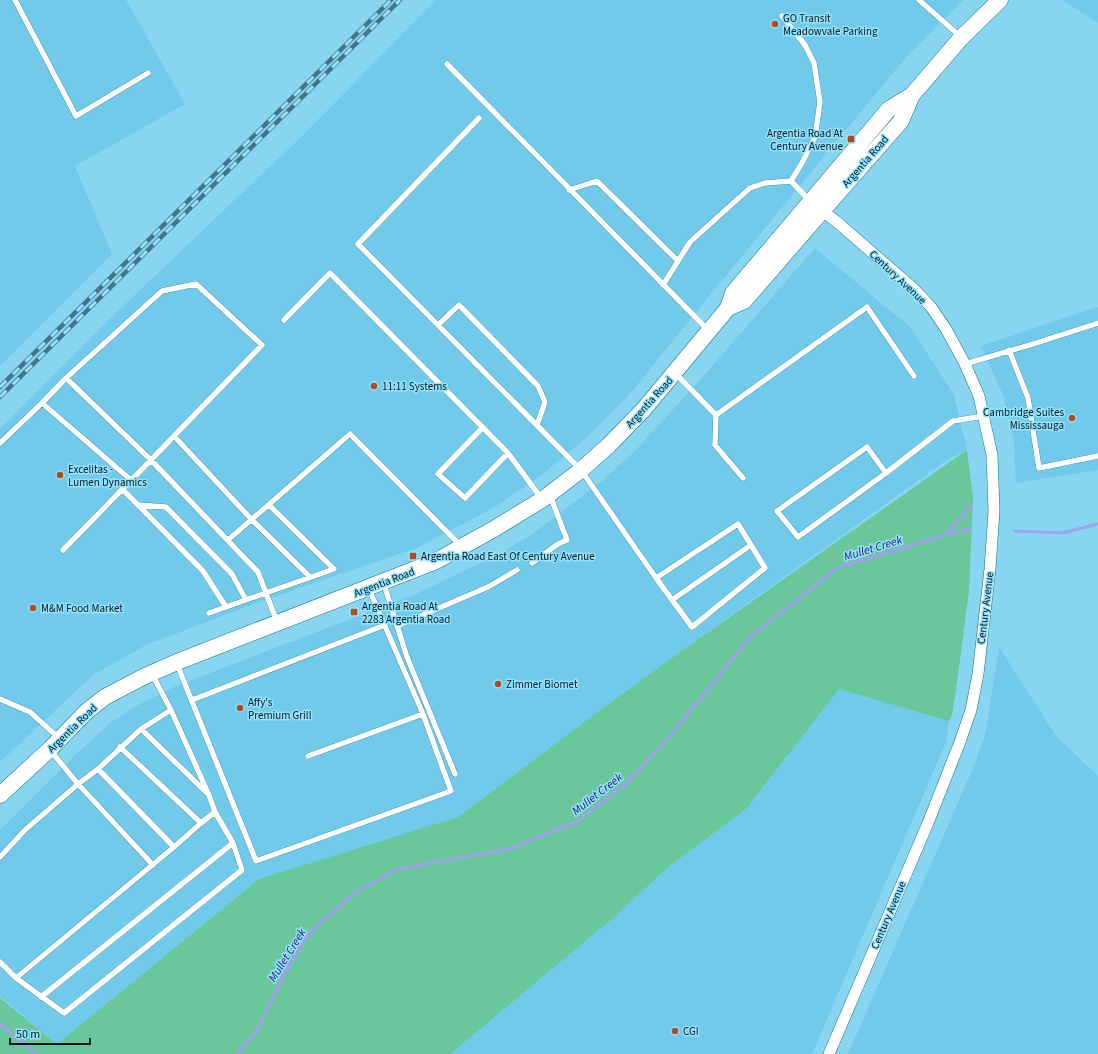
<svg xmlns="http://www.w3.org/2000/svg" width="1098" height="1054" viewBox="0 0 1098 1054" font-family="'Source Sans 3',sans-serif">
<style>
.built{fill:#71cae9}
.green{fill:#6ac79c}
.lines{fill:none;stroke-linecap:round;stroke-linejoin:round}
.stream{stroke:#a0a1ed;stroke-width:3}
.lane-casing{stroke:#186f87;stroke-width:6}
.street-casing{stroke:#186f87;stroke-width:12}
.secondary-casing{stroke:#186f87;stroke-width:17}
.lane{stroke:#fff;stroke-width:5.5}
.street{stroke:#fff;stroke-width:11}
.secondary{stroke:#fff;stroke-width:16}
.rail-casing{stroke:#447587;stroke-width:4.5}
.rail{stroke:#94e2fe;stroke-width:3;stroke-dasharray:9;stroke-linecap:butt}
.poi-dot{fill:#b04b1c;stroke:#94e2fe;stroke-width:1.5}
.labels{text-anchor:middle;stroke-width:3;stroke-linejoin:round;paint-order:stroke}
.poi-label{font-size:11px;fill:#01171f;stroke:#94e2fe;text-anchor:start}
.street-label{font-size:11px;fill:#01171f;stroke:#94e2fe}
.water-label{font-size:12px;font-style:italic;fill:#28186e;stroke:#94e2fe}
</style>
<rect width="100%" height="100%" fill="#87d5f0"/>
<!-- built -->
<path class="built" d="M0,0H126L185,104L75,166L112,254L0,366Z
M436,0H963L907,56L705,301L629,395L584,440L535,480L490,510L416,548L262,601L146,645L93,675L0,762V429L119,310L300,138Z
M1062,0H1098V23Z
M815,248L910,327L954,395L967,450L948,459L680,652L592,716L458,817L259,879L57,1044L0,996V830L74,756L110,723L136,706L172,688L215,671L416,594L503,552L535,532L602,481L634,452L700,380Z
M1098,307V470L1016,483L1014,440L1003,395L981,346Z
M999,647L1056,736L1098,776V1054H848L974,766L986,732Z
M839,689L949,721L946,742L812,1054H450L667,868L746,809Z"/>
<!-- green -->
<path class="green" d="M967,450L973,498L969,591L956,690L952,715L949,721L839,689L746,809L667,868L613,918L450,1054H0V998L57,1044L259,879L458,817L592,716L680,652Z"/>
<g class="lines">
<!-- stream -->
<path class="stream" d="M1015,531L1062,533L1098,524
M945,535L972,505
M0,1024L36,1054
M237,1054L256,1032L284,975L309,933L356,892L398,869L509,849L578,821L626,784L671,735L751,636L837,568L945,535L970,529"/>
<!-- lane casing -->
<g class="lane-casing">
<path id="lane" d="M15,0L76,116L148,73
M919,0L961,37
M447,64L708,330
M479,118L358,244L581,470L656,578L692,627L765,568L738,524L656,578
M791,181L810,201
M569,190L597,181L678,261
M663,285L690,242L750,188L765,183L791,181L802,163L815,137L820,102L814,63L805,45L782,16
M284,320L330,273L508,453L541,498
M438,325L459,305L538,386L545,402L537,425
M1009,350L1028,398L1039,468L1098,456
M965,364L1033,344L1098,323
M675,373L716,415L715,445L743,478
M66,378L162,291L196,284L262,345L174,436
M716,415L867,307L914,376
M483,427L438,474L465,498L508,453
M0,443L42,403
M867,447L886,473L798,537L777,511Z
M886,473L953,421L984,416
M131,480L42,403L66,378L151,460L174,436L252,520L310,577
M122,489L138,505L166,507L232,574L246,600
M138,505L203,571L226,607
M228,540L350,434L461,546
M63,550L151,460L258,572L277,622
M532,563L558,544L567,540L550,495
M384,584L407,657L455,774
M672,600L751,545
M209,613L334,569L269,505
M397,626L488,587L517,570
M177,664L256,861L451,791L423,714L369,589
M0,699L30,712L59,738
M192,700L385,625
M141,729L207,793
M120,747L201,823
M51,751L78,784L153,865
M308,756L423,714
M98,769L174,847
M0,857L25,830L78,784L98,769L141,729L171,710
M0,962L16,978L64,1013L242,870L233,843L215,812L209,795L171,710L152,674
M16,978L174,847L201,823L215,812
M41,997L233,843"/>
</g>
<!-- street casing -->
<g class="street-casing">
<path id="street" d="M817,207L837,222L914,289L931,307L946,329L965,364L979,396L992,455L994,511L990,569L978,674L971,710L960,742L928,823L829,1054"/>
</g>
<!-- secondary casing -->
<g class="secondary-casing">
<path id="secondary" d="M728,308L744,301L822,211L901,121L912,95
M0,795L50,749L87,711L105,697L143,677L177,662L436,561L494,529L543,499L581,470L609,445L644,409L728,308L733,293L889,109L912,95L961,38L1000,0"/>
</g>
<!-- lane -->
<use href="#lane" class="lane"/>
<!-- street -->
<use href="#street" class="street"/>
<!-- secondary -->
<use href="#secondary" class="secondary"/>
<!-- rail casing -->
<g class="rail-casing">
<path id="rail" d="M0,387L391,0
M0,397L400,0"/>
</g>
<!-- rail -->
<use href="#rail" class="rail"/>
</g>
<!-- markers -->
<g class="poi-dot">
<circle cx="775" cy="24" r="4"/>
<rect x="847" y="135" width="8" height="8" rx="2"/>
<circle cx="374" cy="386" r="4"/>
<circle cx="1072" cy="418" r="4"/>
<circle cx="60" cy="475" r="4"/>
<rect x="409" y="552" width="8" height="8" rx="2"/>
<circle cx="33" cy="608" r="4"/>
<rect x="350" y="608" width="8" height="8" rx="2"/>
<circle cx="498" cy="684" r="4"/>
<circle cx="240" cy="708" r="4"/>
<circle cx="675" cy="1031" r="4"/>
</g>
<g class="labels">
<!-- poi labels -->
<g class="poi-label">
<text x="783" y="22">GO Transit<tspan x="783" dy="13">Meadowvale Parking</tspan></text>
<text x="843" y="137" text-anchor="end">Argentia Road At<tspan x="843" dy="13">Century Avenue</tspan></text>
<text x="382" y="390">11:11 Systems</text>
<text x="1064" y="416" text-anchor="end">Cambridge Suites<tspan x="1064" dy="13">Mississauga</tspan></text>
<text x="68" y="473">Excelitas -<tspan x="68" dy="13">Lumen Dynamics</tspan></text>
<text x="421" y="560">Argentia Road East Of Century Avenue</text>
<text x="362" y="610">Argentia Road At<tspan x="362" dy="13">2283 Argentia Road</tspan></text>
<text x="41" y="612">M&amp;M Food Market</text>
<text x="506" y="688">Zimmer Biomet</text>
<text x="248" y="706">Affy's<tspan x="248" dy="13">Premium Grill</tspan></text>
<text x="683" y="1035">CGI</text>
</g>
<!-- street labels -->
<g class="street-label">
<text transform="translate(865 161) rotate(-49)" y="4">Argentia Road</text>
<text transform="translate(898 277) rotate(43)" y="4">Century Avenue</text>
<text transform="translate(649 402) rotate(-48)" y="4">Argentia Road</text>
<text transform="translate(384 582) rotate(-21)" y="4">Argentia Road</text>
<text transform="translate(985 608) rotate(-83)" y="4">Century Avenue</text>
<text transform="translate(72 728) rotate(-44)" y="4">Argentia Road</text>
<text transform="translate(888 915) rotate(-67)" y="4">Century Avenue</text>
</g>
<!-- water labels -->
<g class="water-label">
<text transform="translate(873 548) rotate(-17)" y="4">Mullet Creek</text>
<text transform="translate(597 794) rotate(-38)" y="4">Mullet Creek</text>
<text transform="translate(287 955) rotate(-58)" y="4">Mullet Creek</text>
</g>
</g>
<!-- scale -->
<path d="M10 1038v6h80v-6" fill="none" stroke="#01171f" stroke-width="2"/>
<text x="16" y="1038" font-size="12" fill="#01171f" stroke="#94e2fe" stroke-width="3" paint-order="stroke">50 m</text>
</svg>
